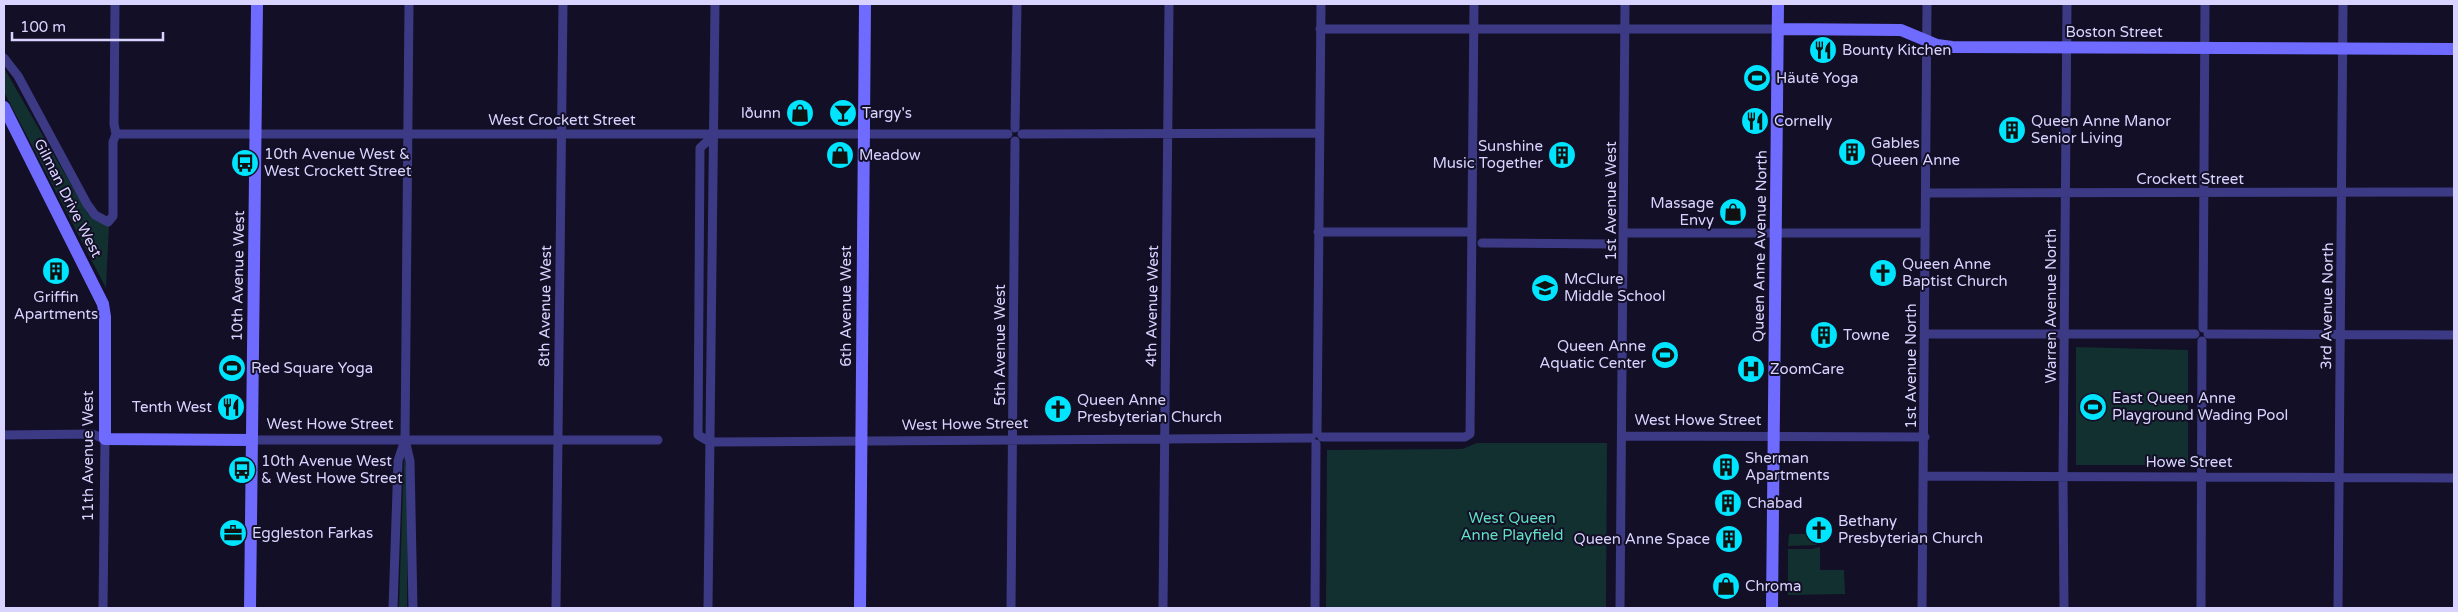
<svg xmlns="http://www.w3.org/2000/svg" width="2458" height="612" viewBox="0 0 2458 612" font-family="'Varela Round',sans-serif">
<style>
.green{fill:#12302f}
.water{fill:#0c2248}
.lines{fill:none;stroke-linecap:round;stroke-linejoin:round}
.street{stroke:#3d3a85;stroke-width:9}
.secondary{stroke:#6f6bff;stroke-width:12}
.labels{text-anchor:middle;stroke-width:4;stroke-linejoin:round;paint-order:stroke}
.street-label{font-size:15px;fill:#d9d4ff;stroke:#130f26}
.poi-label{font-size:15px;fill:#d9d4ff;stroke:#130f26;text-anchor:start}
.park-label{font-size:15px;fill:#5fe0c0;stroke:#130f26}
</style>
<rect width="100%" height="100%" fill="#130f26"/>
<!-- green -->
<path class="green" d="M4,68L88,214L109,226L106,288L4,92Z
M2076,347L2188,350V465H2076Z
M1477,443H1607L1606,608H1326L1327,450L1462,449Z
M404,456L408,480L407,608H399Z
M1789,534H1825V537L1816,545L1788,546Z
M1820,547V570H1844L1845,594L1788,595V549H1812Z"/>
<!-- water -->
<path class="water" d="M2092,392C2106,397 2106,416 2091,419C2085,406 2080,404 2092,392Z"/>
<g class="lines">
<!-- street -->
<path class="street" d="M1320,29H1778
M4,58L18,76L87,204L95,215L108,222L113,216V142L116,134L114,124L115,4
M1015,128L1017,4
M116,134H1008
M1022,134L1318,133
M1926,193L2454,192
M1318,232H1471
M1625,233H1925
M1482,243L1610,244
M2203,328L2205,4
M1925,334H2195
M2208,334L2454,335
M1317,433L1321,4
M4,435L92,434L105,439L103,608
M1623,436L1925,437
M1322,437H1465L1470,434L1474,4
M252,440H658
M405,440L410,461L413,608
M710,442L1311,438
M710,442L698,435L700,148L715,134
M1925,476L2454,478
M393,608L398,461L405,440L409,4
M556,608L563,4
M708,608L715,4
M1011,608L1015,141
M1163,608L1169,4
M1315,608L1316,444
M1620,608L1625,4
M1922,608L1927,4
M2064,608L2063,476L2067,4
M2201,608L2202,341
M2338,608L2343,4"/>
<!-- secondary -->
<path class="secondary" d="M1778,29L1901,30L1937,45L1952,47L2454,49
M4,107L103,304L105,317V439L252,440
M250,608L257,4
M860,608L865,4
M1772,608L1778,4"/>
</g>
<!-- icons -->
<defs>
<g id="restaurant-disc" transform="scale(1.4375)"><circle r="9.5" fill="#00e5ff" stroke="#130f26"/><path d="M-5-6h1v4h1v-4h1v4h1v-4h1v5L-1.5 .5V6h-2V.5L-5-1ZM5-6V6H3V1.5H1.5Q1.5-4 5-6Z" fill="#111"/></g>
<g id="stadium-disc" transform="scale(1.4375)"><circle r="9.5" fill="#00e5ff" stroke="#130f26"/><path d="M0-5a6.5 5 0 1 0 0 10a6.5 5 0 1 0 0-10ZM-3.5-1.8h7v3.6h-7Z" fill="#111"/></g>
<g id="shop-disc" transform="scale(1.4375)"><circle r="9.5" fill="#00e5ff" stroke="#130f26"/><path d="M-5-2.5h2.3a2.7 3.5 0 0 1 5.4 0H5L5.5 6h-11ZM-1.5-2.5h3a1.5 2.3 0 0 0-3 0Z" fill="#111"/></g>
<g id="bar-disc" transform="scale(1.4375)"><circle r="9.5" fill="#00e5ff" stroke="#130f26"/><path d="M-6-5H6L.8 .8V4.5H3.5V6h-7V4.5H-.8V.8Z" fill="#111"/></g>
<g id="building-disc" transform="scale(1.4375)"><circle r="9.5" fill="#00e5ff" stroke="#130f26"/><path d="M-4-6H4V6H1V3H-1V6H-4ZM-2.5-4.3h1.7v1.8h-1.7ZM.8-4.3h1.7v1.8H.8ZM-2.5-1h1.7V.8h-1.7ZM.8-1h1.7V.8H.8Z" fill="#111"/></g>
<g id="bus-disc" transform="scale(1.4375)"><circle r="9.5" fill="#00e5ff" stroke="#130f26"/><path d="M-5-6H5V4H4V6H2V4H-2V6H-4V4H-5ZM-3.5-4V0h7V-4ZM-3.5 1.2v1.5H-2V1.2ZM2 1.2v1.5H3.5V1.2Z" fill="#111"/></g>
<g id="church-disc" transform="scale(1.4375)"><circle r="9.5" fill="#00e5ff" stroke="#130f26"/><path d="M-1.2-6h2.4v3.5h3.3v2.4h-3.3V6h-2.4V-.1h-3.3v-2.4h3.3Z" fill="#111"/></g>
<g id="school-disc" transform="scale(1.4375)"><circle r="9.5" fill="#00e5ff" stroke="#130f26"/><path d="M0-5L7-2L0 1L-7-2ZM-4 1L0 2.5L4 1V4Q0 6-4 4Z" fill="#111"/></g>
<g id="hospital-disc" transform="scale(1.4375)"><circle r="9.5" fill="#00e5ff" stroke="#130f26"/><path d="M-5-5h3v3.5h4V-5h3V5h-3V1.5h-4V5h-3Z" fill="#111"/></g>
<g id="office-disc" transform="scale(1.4375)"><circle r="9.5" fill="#00e5ff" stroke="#130f26"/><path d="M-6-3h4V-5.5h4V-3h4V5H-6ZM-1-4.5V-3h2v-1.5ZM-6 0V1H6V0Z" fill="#111"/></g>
</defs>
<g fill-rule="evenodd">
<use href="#restaurant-disc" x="1823" y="50"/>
<use href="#stadium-disc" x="1757" y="78"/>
<use href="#shop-disc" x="800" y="113"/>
<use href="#bar-disc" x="843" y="113"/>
<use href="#restaurant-disc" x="1755" y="121"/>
<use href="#building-disc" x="2012" y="130"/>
<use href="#building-disc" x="1852" y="152"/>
<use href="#shop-disc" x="840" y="155"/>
<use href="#building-disc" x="1562" y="155"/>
<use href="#bus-disc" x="245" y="163"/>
<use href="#shop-disc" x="1733" y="212"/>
<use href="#building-disc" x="56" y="271"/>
<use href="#church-disc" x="1883" y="273"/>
<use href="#school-disc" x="1545" y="288"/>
<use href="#building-disc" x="1824" y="335"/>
<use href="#stadium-disc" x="1665" y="355"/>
<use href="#stadium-disc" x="232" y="368"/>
<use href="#hospital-disc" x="1751" y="369"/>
<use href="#restaurant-disc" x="231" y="407"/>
<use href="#stadium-disc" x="2093" y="407"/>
<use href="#church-disc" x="1058" y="409"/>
<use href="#building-disc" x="1726" y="467"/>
<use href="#bus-disc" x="242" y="470"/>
<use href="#building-disc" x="1728" y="503"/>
<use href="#church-disc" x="1819" y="530"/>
<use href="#office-disc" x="233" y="533"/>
<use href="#building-disc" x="1729" y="539"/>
<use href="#shop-disc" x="1726" y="586"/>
</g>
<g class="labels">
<!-- street labels -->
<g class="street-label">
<text x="2114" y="37">Boston Street</text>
<text x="562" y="125">West Crockett Street</text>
<text x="2190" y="184">Crockett Street</text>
<text transform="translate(68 198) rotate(63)" y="5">Gilman Drive West</text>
<text transform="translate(1611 201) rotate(-90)" y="5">1st Avenue West</text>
<text transform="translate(1760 246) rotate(-89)" y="5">Queen Anne Avenue North</text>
<text transform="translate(238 276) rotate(-89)" y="5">10th Avenue West</text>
<text transform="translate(545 306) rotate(-89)" y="5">8th Avenue West</text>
<text transform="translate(846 306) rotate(-90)" y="5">6th Avenue West</text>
<text transform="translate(1152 306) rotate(-89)" y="5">4th Avenue West</text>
<text transform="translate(2051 306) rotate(-90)" y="5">Warren Avenue North</text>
<text transform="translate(2327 306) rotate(-89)" y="5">3rd Avenue North</text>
<text transform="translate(1000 345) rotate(-90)" y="5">5th Avenue West</text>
<text transform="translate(1911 366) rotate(-90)" y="5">1st Avenue North</text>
<text x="1698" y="425">West Howe Street</text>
<text x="330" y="429">West Howe Street</text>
<text transform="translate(965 424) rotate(-1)" y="5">West Howe Street</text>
<text transform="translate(88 456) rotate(-90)" y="5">11th Avenue West</text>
<text x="2189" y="467">Howe Street</text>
</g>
<!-- poi labels -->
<g class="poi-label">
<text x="1842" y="55">Bounty Kitchen</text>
<text x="1776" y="83">Häutē Yoga</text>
<text x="781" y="118" text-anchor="end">Iðunn</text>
<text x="862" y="118">Targy's</text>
<text x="1774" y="126">Cornelly</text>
<text x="2031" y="126">Queen Anne Manor<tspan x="2031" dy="17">Senior Living</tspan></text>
<text x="1871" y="148">Gables<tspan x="1871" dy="17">Queen Anne</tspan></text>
<text x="1543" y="151" text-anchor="end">Sunshine<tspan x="1543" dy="17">Music Together</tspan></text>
<text x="264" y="159">10th Avenue West &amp;<tspan x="264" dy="17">West Crockett Street</tspan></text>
<text x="859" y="160">Meadow</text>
<text x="1714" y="208" text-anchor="end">Massage<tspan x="1714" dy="17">Envy</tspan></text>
<text x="1902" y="269">Queen Anne<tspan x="1902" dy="17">Baptist Church</tspan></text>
<text x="1564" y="284">McClure<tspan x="1564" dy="17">Middle School</tspan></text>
<text x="56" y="302" text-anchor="middle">Griffin<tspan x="56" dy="17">Apartments</tspan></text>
<text x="1843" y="340">Towne</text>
<text x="1646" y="351" text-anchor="end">Queen Anne<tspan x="1646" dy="17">Aquatic Center</tspan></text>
<text x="251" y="373">Red Square Yoga</text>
<text x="1770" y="374">ZoomCare</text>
<text x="2112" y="403">East Queen Anne<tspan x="2112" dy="17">Playground Wading Pool</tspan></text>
<text x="1077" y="405">Queen Anne<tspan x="1077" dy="17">Presbyterian Church</tspan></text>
<text x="212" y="412" text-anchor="end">Tenth West</text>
<text x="1745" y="463">Sherman<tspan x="1745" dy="17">Apartments</tspan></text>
<text x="261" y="466">10th Avenue West<tspan x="261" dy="17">&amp; West Howe Street</tspan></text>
<text x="1747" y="508">Chabad</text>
<text x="1838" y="526">Bethany<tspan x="1838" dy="17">Presbyterian Church</tspan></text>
<text x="252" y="538">Eggleston Farkas</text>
<text x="1710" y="544" text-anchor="end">Queen Anne Space</text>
<text x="1745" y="591">Chroma</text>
</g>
<!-- park labels -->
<g class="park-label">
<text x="1512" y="523">West Queen<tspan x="1512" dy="17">Anne Playfield</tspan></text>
</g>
</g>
<!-- border -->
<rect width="2458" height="612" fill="none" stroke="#d9d4ff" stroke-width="10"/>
<!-- scale -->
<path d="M12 32v8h151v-8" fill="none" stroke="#d9d4ff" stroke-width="2.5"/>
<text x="20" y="32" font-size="15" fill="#d9d4ff" stroke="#130f26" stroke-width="4" paint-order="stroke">100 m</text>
</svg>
